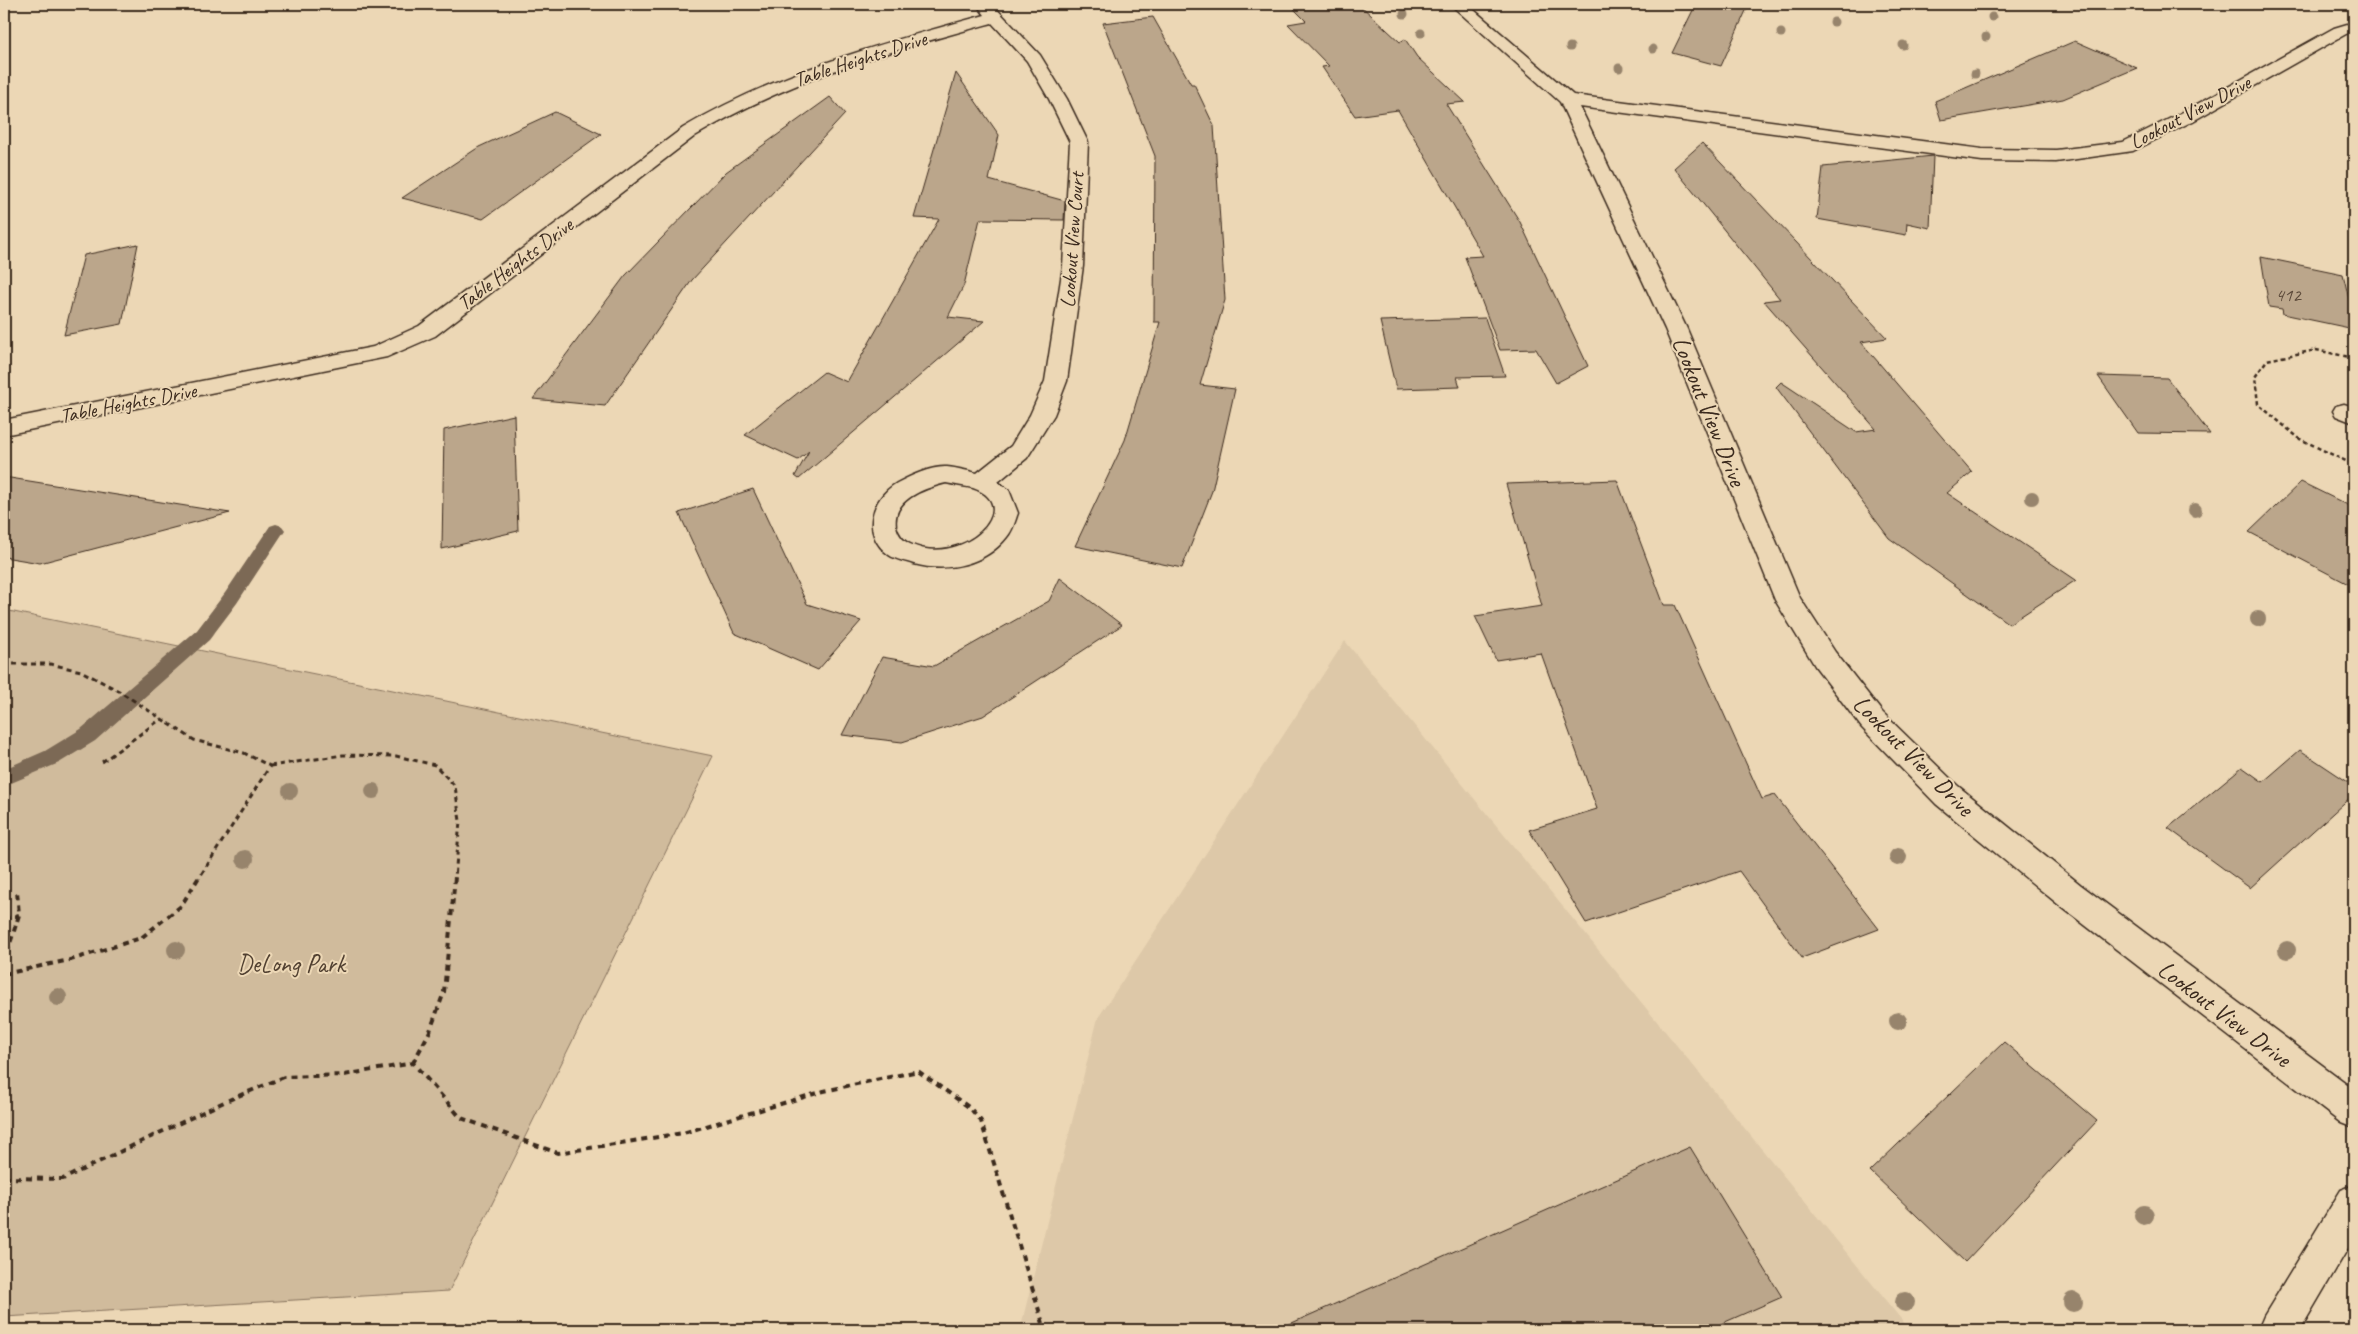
<svg xmlns="http://www.w3.org/2000/svg" width="2358" height="1334" viewBox="0 0 2358 1334" font-family="Caveat,sans-serif">
<style>
.built{fill:#ddc8a8}
.green{fill:#d0bb9c;stroke:#86725d}
.lines{fill:none;stroke-linecap:round;stroke-linejoin:round}
.stream{fill:#7c6955;fill-rule:evenodd}
.building{fill:#bba68b;stroke:#3b2a1e}
.street-casing{stroke:#3b2a1e;stroke-width:3}
.path-far2{stroke:#3b2a1e;stroke-width:2.5;stroke-dasharray:4 3;stroke-linecap:butt}
.path-far1{stroke:#3b2a1e;stroke-width:3;stroke-dasharray:5 4;stroke-linecap:butt}
.path{stroke:#3b2a1e;stroke-width:4;stroke-dasharray:6 5;stroke-linecap:butt}
.street{fill:#ecd7b5;fill-rule:evenodd}
.tree{fill:#97846c}
.labels{text-anchor:middle;stroke-width:4;stroke-linejoin:round;paint-order:stroke}
.far-number-label{font-size:19px;fill:#5b4939}
.far-street-label{font-size:21px;fill:#3b2a1e;stroke:#ecd7b5}
.street-label{font-size:25px;fill:#3b2a1e;stroke:#ecd7b5}
.park-label{font-size:25px;fill:#514031;stroke:#ecd7b5}
</style>
<rect width="100%" height="100%" fill="#ecd7b5"/>
<filter id="ink" filterUnits="userSpaceOnUse"><feTurbulence type="fractalNoise" baseFrequency=".02" numOctaves="2"/><feDisplacementMap in="SourceGraphic" scale="10" xChannelSelector="R" yChannelSelector="G"/><feConvolveMatrix kernelMatrix="1 2 1 2 8 2 1 2 1" color-interpolation-filters="sRGB"/></filter>
<g filter="url(#ink)">
<!-- built -->
<path class="built" d="M1345,641L1910,1330H1020L1098,1018Z"/>
<!-- green -->
<path class="green" d="M4,610L713,756L449,1291L4,1317Z"/>
<g class="lines">
<!-- stream -->
<path class="stream" d="M276,524L282,526L285,530L237,603L209,640L95,741L59,763L4,786V769L45,751L81,729L197,630L225,593L270,526Z"/>
</g>
<!-- building -->
<path class="building" d="M1289,4H1359L1400,42L1405,39L1417,57L1465,102L1446,104L1520,222L1588,366L1556,383L1536,349L1500,350L1465,257L1483,256L1398,110L1355,116L1322,67L1329,66L1288,24L1306,21Z
M1696,4H1749L1721,66L1672,53Z
M1153,17L1191,84H1194L1214,126L1225,300L1200,385L1235,389L1212,491L1182,568L1075,546L1125,440L1160,322H1154L1155,156L1103,23Z
M2075,41L2137,68L2063,99L1941,120L1935,101Z
M956,73L999,135L989,180L1065,201L1064,220L980,219L964,285L948,317L984,321L799,479L795,476L809,451L798,460L745,435L824,372L847,382L939,219L914,218Z
M830,97L845,114L692,280L605,406L533,399L625,276L726,172Z
M555,112L601,134L483,219L402,198L479,147Z
M1702,143L1887,338L1861,342L1972,472L1947,493L2076,580L2009,624L1889,538L1776,387L1781,382L1856,432L1876,429L1764,301L1780,299L1674,168Z
M1933,156L1930,228L1907,223L1906,235L1817,219L1823,167Z
M138,244L122,324L64,335L84,255Z
M2261,257L2343,274L2354,320V329L2283,314L2282,309L2269,307Z
M1485,318L1505,376L1457,377L1460,387L1396,389L1380,321Z
M2098,376L2167,378L2210,434L2138,433Z
M514,415L518,531L442,549L444,430Z
M4,477L230,513L40,563L4,557Z
M1617,480L1664,605H1675L1762,799L1775,795L1879,929L1802,958L1739,871L1586,923L1529,830L1597,809L1541,653L1496,660L1475,616L1542,606L1506,484Z
M2301,482L2354,508V587L2249,532Z
M753,489L807,604L861,621L818,670L734,633L679,513Z
M1060,578L1122,625L983,716L902,742L842,735L882,657L934,666L1049,601Z
M2300,750L2354,786V794L2250,888L2168,828L2242,767L2263,782Z
M2004,1042L2097,1121L1965,1262L1870,1171Z
M1690,1147L1782,1297L1707,1330H1276Z"/>
<g class="lines">
<!-- street casing -->
<g class="street-casing">
<path id="street" d="M976,4H992L1040,55L1067,99L1088,142L1083,266L1067,381L1054,415L1027,458L998,482L1009,490L1018,513C1015,521 1013,530 1007,537C985,565 947,573 914,564C906,561 896,560 889,555C861,535 870,499 897,483C910,476 932,466 947,467C957,468 968,471 977,473L1011,446L1030,415L1045,381L1063,266L1070,142L1049,99L1027,61L992,23C888,52 789,79 695,136L435,336L387,357L4,435V420L373,347L419,326L683,128C777,72 880,44 985,15ZM946,483C955,485 964,486 973,488C1026,506 962,569 910,544C902,540 898,534 896,526C892,499 925,488 946,483Z
M1450,4H1467L1573,95L1982,149L2056,150L2123,142L2181,113L2334,28L2354,22V32L2346,34L2193,121L2133,151L2056,162L1982,161L1580,107L1687,329L1800,598L1835,652L1882,712L1958,786L2081,885L2354,1089V1128L2341,1123L2059,905L1936,804L1862,728L1815,666L1775,600L1665,329L1560,102Z
M2344,404L2354,407V423L2336,416L2333,411L2336,406Z
M2354,1185V1238L2300,1330H2258L2264,1316L2341,1190Z"/>
</g>
<!-- path-far2 -->
<path class="path-far2" d="M2354,358L2316,350L2267,360L2255,377L2258,404L2300,439L2354,465"/>
<!-- path-far1 -->
<path class="path-far1" d="M4,664H50L81,671L119,691L194,740L244,753L270,766L199,878
M102,762L161,719
M270,766L343,755L396,756L435,765L455,786L460,821L455,878"/>
<!-- path -->
<path class="path" d="M4,919L19,915
M4,963L19,915L17,891
M4,974L74,959L141,938L181,906L199,877
M413,1063L430,1031L444,992L455,877
M4,1178L63,1179L224,1102L284,1077L344,1075L413,1063L461,1118L558,1153L683,1133L824,1091L918,1071L970,1108L981,1121L1045,1330"/>
<!-- street -->
<use href="#street" class="street"/>
</g>
<!-- trees -->
<g class="tree">
<circle cx="1404" cy="14" r="4.5"/>
<circle cx="1992" cy="17" r="4.5"/>
<circle cx="1834" cy="22" r="4.5"/>
<circle cx="1421" cy="33" r="4.5"/>
<circle cx="1781" cy="33" r="4.5"/>
<circle cx="1986" cy="37" r="4.5"/>
<circle cx="1903" cy="45" r="4.5"/>
<circle cx="1570" cy="47" r="4.5"/>
<circle cx="1653" cy="49" r="4.5"/>
<circle cx="1619" cy="68" r="4.5"/>
<circle cx="1975" cy="74" r="4.5"/>
<circle cx="2032" cy="498" r="7"/>
<circle cx="2195" cy="510" r="7"/>
<circle cx="2258" cy="619" r="8"/>
<circle cx="290" cy="791" r="8"/>
<circle cx="373" cy="791" r="8"/>
<circle cx="1898" cy="857" r="9"/>
<circle cx="245" cy="859" r="9"/>
<circle cx="176" cy="950" r="9"/>
<circle cx="2287" cy="950" r="9"/>
<circle cx="58" cy="997" r="9"/>
<circle cx="1898" cy="1021" r="9"/>
<circle cx="2144" cy="1215" r="10"/>
<circle cx="1905" cy="1302" r="10"/>
<circle cx="2073" cy="1302" r="10"/>
</g>
</g>
<g class="labels">
<!-- far-number labels -->
<g class="far-number-label">
<text x="2288" y="301">412</text>
</g>
<!-- far-street labels -->
<g class="far-street-label">
<text transform="translate(860 59) rotate(-18)" y="7">Table Heights Drive</text>
<text transform="translate(2190 112) rotate(-28)" y="7">Lookout View Drive</text>
<text transform="translate(1072 240) rotate(-86)" y="7">Lookout View Court</text>
<text transform="translate(515 264) rotate(-37)" y="7">Table Heights Drive</text>
<text transform="translate(128 403) rotate(-11)" y="7">Table Heights Drive</text>
</g>
<!-- street labels -->
<g class="street-label">
<text transform="translate(1710 411) rotate(68)" y="9">Lookout View Drive</text>
<text transform="translate(1914 755) rotate(45)" y="9">Lookout View Drive</text>
<text transform="translate(2225 1013) rotate(37)" y="9">Lookout View Drive</text>
</g>
<!-- park labels -->
<g class="park-label">
<text x="291" y="972">DeLong Park</text>
</g>
</g>
<!-- margin -->
<rect width="2358" height="1334" fill="none" stroke="#ecd7b5" stroke-width="20"/>
<rect x="10" y="10" width="2338" height="1314" fill="none" stroke="#3b2a1e" stroke-width="2" filter="url(#ink)"/>
</svg>
